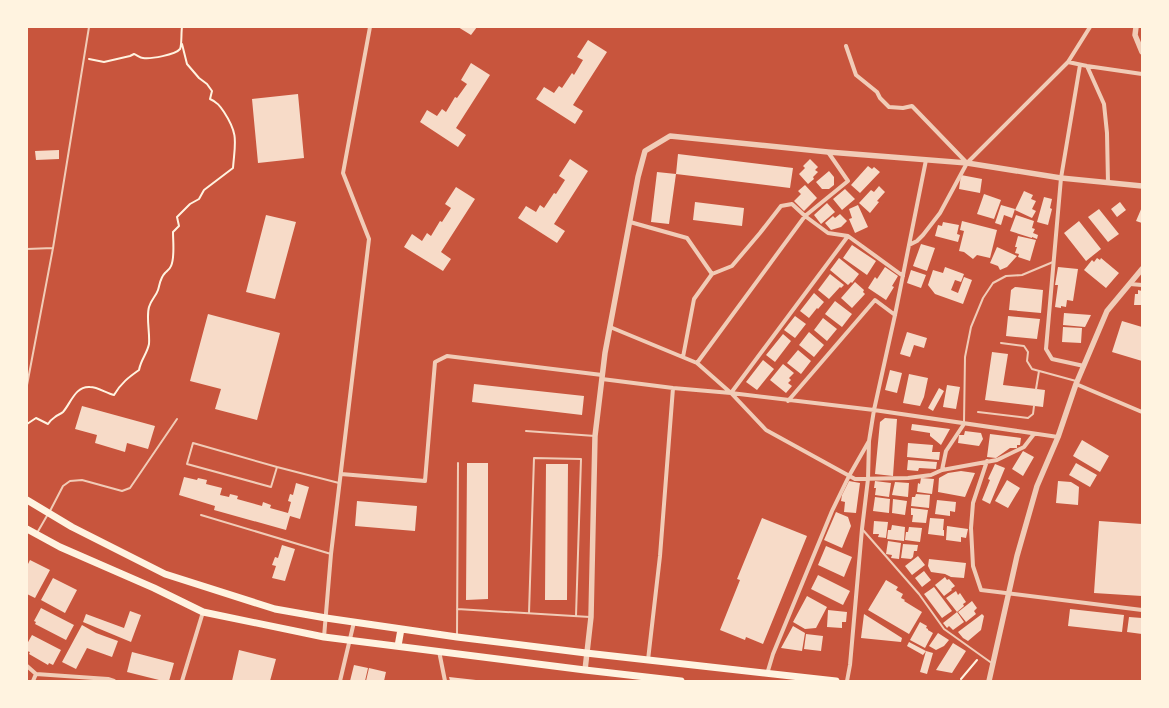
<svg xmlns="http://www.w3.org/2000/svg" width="1169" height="708" viewBox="0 0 1169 708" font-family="Quicksand,sans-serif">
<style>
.building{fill:#f7dbc8}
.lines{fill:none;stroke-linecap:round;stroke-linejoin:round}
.path{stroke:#fff3e0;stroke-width:2}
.service{stroke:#f1ccb7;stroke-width:2}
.minor{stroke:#f1ccb7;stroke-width:4}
.tertiary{stroke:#f1ccb7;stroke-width:5.5}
.primary{stroke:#fff3e0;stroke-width:7}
</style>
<rect width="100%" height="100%" fill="#c8553d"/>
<!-- building -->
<path class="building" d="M458,27H477L471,35Z
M588,40L607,52L573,105L583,111L575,124L536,99L544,87L554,93L559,86L562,88L572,73L574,75L583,60L577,57Z
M471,63L490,75L456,128L466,135L458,147L420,122L427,110L437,116L442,109L446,112L455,97L457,98L467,84L461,80Z
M298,94L304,158L258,163L252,99Z
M59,150V159L36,160L35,151Z
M678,154L793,168L790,188L676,174Z
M570,159L588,171L554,224L565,231L557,243L518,218L526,206L536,212L540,205L544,208L554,193L556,194L565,180L559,176Z
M810,159L818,167L815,170L818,172L813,177L814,179L808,184L799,174L805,168L803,166Z
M868,166L872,169L874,167L880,172L860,193L851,185Z
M829,171L834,177V185L829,189H822L816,182Z
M657,172L676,174L669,224L651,222Z
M961,175L982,179L980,193L959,189Z
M805,185L817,198L804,211L794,201L801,194L798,191Z
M879,186L885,192L877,201L879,202L870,213L859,203L871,190L874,192Z
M456,187L475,199L441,252L451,259L443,271L404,247L412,234L422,241L427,233L431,236L440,221L442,222L451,208L445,204Z
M845,189L855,199L842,210L833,199Z
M1024,191L1033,195L1031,199L1036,201L1032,209L1036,211L1032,218L1015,210Z
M984,194L1001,200L994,219L977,214Z
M1044,197L1052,199L1050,208L1052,209L1048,225L1037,222Z
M695,202L744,208L742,226L693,220Z
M1120,202L1126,210L1117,217L1111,209Z
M827,203L835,212L821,224L814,215Z
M858,205L868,227L855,233L849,219L852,218L849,209Z
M1001,205L1015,209L1012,218L1004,215L1001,225L995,223Z
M1142,207V223L1136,221Z
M1099,209L1119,234L1108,242L1088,217Z
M840,214L847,221L841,227L831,230L825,223L833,216L835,218Z
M266,215L296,222L275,299L246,292Z
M1016,215L1034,221L1032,228L1035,229L1033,233L1038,235L1037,239L1032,237V238L1010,231Z
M962,221L997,230L990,258L977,255L973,259L964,252L959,251L964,231L960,230Z
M1079,221L1101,249L1086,261L1064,233Z
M943,222L959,225L957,234L960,235L958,242L935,236L938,225L942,226Z
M1018,236L1036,240L1030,261L1018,257L1019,254L1015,253L1017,247H1015Z
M921,244L935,248L927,271L913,266Z
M852,245L876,261L867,275L843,258Z
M997,247L1017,256L1007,267L1000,270L998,266L990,263Z
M839,258L859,274L852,283L851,282L848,285L830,270Z
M1097,258L1100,260L1101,258L1119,273L1106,288L1084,270L1092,260L1094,262Z
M885,267L898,276L892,286L894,287L886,300L868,288L875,277L877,279Z
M945,267L964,274L961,282L955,280L951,290L958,293L964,277L972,280L963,304L935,294L928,285L933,270L943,273Z
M1058,267L1078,269L1073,301L1067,300L1066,307L1061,306V308L1055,307L1058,285H1055Z
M911,270L926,275L921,288L907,283Z
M830,274L844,285L841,288L840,287L829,299L818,290Z
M855,282L864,290L863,292L865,294L852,308L841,298Z
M1015,287L1043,290L1041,313L1009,310L1011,290Z
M1138,290L1142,291V305H1134L1135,294H1138Z
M814,293L824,302L818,309L817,308L809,318L800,311Z
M835,301L852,314L842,327L825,314Z
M1064,313L1091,315L1085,327L1063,325Z
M208,314L280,333L257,420L215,409L221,389L190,381Z
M795,316L806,324L795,338L784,330Z
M1008,316L1040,319L1037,339L1006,336Z
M823,318L837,329L827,341L814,330Z
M1122,321L1142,327V361L1112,352Z
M1063,327L1082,328L1081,343L1062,342Z
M809,332L824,345L814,357L799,345Z
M907,332L927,338L924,348L914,345L910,357L900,354Z
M783,334L791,341L775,362L766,355Z
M798,350L811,361L801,374L787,363Z
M992,352L1008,354L1003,385L1045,390L1043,407L985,400Z
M763,360L774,369L757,390L746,382Z
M783,364L794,373L789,378L791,380L788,383L792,386L786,393L770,380Z
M890,370L902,373L897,393L885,390Z
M909,374L928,378L924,397L920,406L903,403Z
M474,384L584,396L582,415L472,402Z
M947,385L960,387L956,409L943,407Z
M939,388L944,391L933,411L928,408Z
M82,406L155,426L148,449L127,443L125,452L95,443L97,435L75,429Z
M885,418L897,419L893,476L875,474L880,422Z
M912,424L950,429L941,445L930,436V433L911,430Z
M965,431L981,433L983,439L979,446L958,443L959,435H964Z
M990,434L1021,438L1020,445H1017V448H1010L996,458L987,457Z
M1082,440L1109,456L1100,472L1073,456Z
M908,443L933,445L932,452H940L939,460L907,457Z
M1023,451L1034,457L1023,476L1012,469Z
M908,460L937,462L936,469L919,468L918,471L907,470Z
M467,463H488V599L466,600Z
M1076,463L1097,475L1090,487L1069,475Z
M546,464H568L567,600H545Z
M995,464L1005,468L990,504L982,500L990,480L988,479Z
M961,471L975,473L965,497L938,492L939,478L948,473Z
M184,477L197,480L198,478L207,480L206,484L222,488L220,495L229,497L230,494L238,496L237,499L262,506L263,502L271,505L270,508L288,513L291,502L288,501L290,494L293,495L296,483L309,487L300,519L290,516L286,530L214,510L215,506L179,495Z
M921,478L934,479L932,494L917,492L918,483L920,484Z
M1007,480L1020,488L1008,508L995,501Z
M849,481L860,483L856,513L844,512L845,502L841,501L842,495Z
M875,481L891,483L889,497L875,495L876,488H874Z
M1058,481L1071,482L1079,487L1078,505L1056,503Z
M895,482L909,483L908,497L892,495Z
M916,494L930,495L929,508L911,506L912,497H915Z
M875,497L890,499L889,513L873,511Z
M893,499L907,501L905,515L892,513Z
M937,500L956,502L955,512L950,511V516L935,514Z
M357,501L417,506L415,531L355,526Z
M911,508L928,510L926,523L912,522L913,515H911Z
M836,512L848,517L851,526L842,548L824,540Z
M762,518L807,536L763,644L746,637L745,640L720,630L740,580L737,579Z
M930,518L944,519L943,530H944V536L928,534Z
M874,521L888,522L886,538L878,537L879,534H873Z
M1099,521L1142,524V596L1094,593Z
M892,525L905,527L904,541L887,539L888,530H891Z
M947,526L968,529L966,538L961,537V542L946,540Z
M909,527L922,528L920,542L905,540L906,532H908Z
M888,541L901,543L899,559L891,558L892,555L886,554Z
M903,544L918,545L917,551H914L913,557L911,559L901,558Z
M282,545L295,549L285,581L272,578L276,566L272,565L275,557L278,558Z
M826,546L852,557L844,577L818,565Z
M918,556L925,565L912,575L905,566Z
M929,559L966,563L964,578L951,577L945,574L931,572L928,566Z
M30,560L50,570L35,598L27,594V566Z
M924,571L931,580L922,587L915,578Z
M818,575L850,591L843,605L811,589Z
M945,577L947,580L949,579L955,586L951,589L952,590L944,596L935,585Z
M53,578L77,590L65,613L41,600Z
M886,580L898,587L896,590L903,594L901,598L905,600L904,601L922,612L909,634L868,610Z
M934,587L952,611L942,618L924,594Z
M956,591L958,595L960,593L966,602L963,604L964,606L957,612L946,598Z
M807,596L827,607L816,628L805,629L793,622Z
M972,601L977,608L974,611L976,614L966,622L958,612Z
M41,608L74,625L66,640L35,624L36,622L34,621Z
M1070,609L1124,615L1122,632L1068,626Z
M828,610L847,612L846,622H842V628L827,627Z
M130,611L141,615L131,642L83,622L86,614L124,628Z
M957,612L964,622L953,630L949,626L947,628L943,623Z
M864,614L902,638L901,642L861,638Z
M982,614L984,616L981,630L968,641L963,638L958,632Z
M1129,617L1142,618V634L1127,632Z
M920,622L927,626L926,628L928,629V630L933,633L925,648L910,640Z
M82,625L96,633L118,641L112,657L87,648L76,669L62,662Z
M793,626L805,633L802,651L781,648Z
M938,633L949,640L944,646L936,650L929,646Z
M806,634L823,636L821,651L804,649Z
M32,635L61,650L53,665L49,663L48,665L29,654L30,652L27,651V644Z
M909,642L926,651L923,655L907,646Z
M953,643L966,651L952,673L936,670Z
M239,650L276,659L270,681H232Z
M926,651L933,653L927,674L920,672Z
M132,652L174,663L169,681H163L127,672Z
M354,665L368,668L365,681H350Z
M369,668L386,672L384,681H366Z
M449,677L476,680V681H450Z"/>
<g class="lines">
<!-- path -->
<path class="path" d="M89,59L104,62L130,56L134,54C137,55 140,58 143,58C151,59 175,55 180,49C182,45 181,33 182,27
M27,424L36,418L48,424C50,421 52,419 55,417C57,415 61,414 63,412C71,403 75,386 90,387C98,387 106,393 114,395C121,383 129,377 139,370C141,359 147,354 149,344C150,332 146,317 149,307C151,300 156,296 158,290C160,284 160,278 165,273C167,271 170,269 171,266C175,258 173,242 173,232L179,226L177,217L190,204L199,199L204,190L233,168C235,142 239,135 224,112C220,106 217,102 210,99L212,91L207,84L199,78L187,64L182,44
M961,679L977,660"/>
<!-- service -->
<path class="service" d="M27,249L53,248L89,27
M1001,343L1024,346L1028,352L1027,361L1032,369L1076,381
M27,385L53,248
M1036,389L1039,371
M978,412L1028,418L1033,414L1034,406
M964,422L965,357L971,327L983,298L993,283L1006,276L1022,275L1053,262
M526,431L595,436
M277,467L271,487L187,464L193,443L277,467L339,483
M50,511L63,486L70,481L82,480L122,491L130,488L177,419
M201,515L331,554
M863,530L919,594L944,629L993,664
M37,533L48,514
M457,609L590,617
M529,613L534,458L581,459L576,616
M457,636L458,463"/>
<!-- minor -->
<path class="minor" d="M846,46L856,75L877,92L880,98L889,107L903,108L912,106L967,163
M1068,62L1090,27
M1080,65L1061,178L1046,349L1052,359L1084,366
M1087,66L1104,104L1107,133L1108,183
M630,222L687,238L712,274
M909,245L917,241L923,235L940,213L967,163L1068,62L1087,66L1142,74
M1130,284L1142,285
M610,327L697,363L731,393L766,430L855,479L908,478L931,475L942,470L997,460L1024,447L1034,434
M683,357L694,299L712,274L732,266L760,233L781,206L792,204L805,216L828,233L848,236L903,276
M697,363L805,216L848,181L828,152
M602,379L673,388L731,393L874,410L1058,437
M1076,384L1142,412
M731,393L848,236
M788,401L875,300L895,315
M987,461L973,503L971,528L973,566L981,590L1142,610
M942,470L946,451L964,424
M341,474L425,481L435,362L447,356L602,375
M324,637L331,554L369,239L343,173L370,27
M439,651L445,681
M648,660L660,556L673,388
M27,666L36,674L108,679L114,681
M767,674L773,654L832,511L849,476L869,441
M33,681L36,674
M182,681L203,612
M340,681L354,622
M847,681L850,665L862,529L868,479L869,441L874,410L895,315L926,160"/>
<!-- tertiary -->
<path class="tertiary" d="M1136,27L1135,35L1142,52
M585,670L591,617L595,436L605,353L638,177L645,151L670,136L828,152L967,163L1061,178L1142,186
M989,681L1017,556L1037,486L1058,437L1076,384L1107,311L1142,269"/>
<!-- primary -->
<path class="primary" d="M27,500L72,527L165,574L275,609L326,618L457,637L586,653L836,681
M27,529L60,547L154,588L203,612L324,637L585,670L681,681
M398,646L401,629"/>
</g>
<!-- border -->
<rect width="1169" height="708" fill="none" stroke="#fff3e0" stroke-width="56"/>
</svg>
